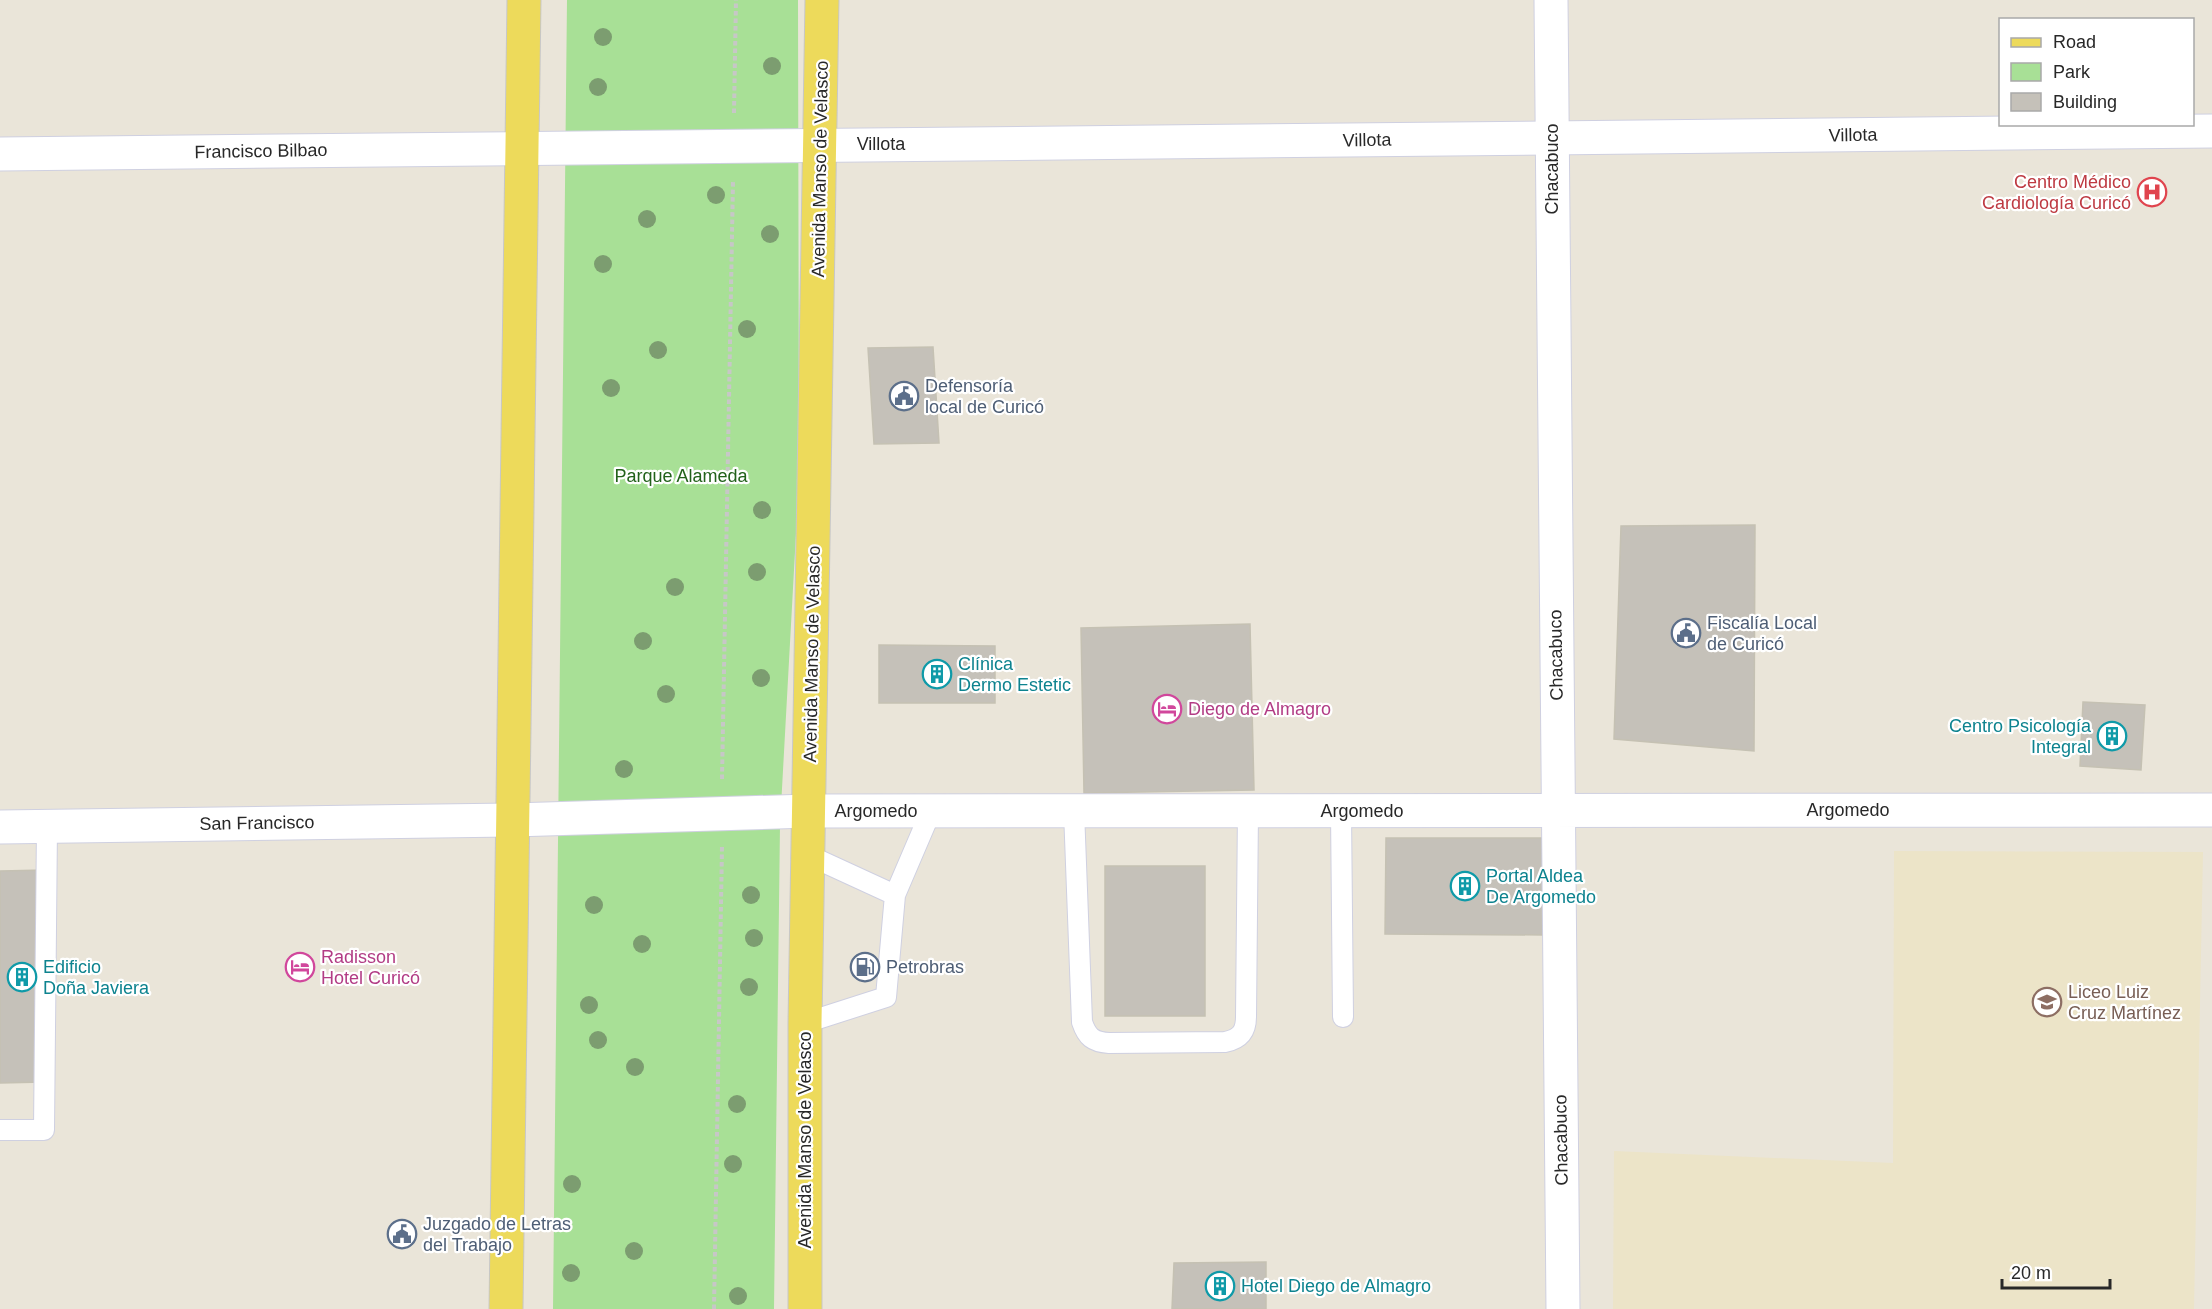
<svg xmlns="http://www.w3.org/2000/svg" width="2212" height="1309" viewBox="0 0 2212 1309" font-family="Helvetica,sans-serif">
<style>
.education{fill:#ece4c8}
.green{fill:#a8e096}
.building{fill:#c5c1b9;stroke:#c5c1b3;stroke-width:1.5}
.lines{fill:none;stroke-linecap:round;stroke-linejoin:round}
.service-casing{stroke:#cfd0e1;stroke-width:22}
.minor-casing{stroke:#cfd0e1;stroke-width:35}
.tertiary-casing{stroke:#cfd0e1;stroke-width:35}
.secondary-casing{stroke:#cfd0e1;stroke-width:35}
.primary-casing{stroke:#c7c7c7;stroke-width:35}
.path{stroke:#c7c7c7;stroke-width:4;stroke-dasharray:4.5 3;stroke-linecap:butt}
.service{stroke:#fff;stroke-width:20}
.minor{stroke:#fff;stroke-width:33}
.tertiary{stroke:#fff;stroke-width:33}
.secondary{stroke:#fff;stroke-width:33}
.primary{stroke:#edda5b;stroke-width:33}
.tree{fill:#7c9d70}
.labels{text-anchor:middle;stroke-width:4.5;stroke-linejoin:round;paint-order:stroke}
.street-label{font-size:18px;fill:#282828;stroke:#fff}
.health-label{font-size:18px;fill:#be3a42;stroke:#fff;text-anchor:end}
.service-label{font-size:18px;fill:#4e5e75;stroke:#fff;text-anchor:start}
.park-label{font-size:18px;fill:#22621a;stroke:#fff}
.culture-label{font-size:18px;fill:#0d838f;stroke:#fff;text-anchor:start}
.hotel-label{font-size:18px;fill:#b23c85;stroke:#fff;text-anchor:start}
.education-label{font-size:18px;fill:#785e54;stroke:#fff;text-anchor:start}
</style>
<rect width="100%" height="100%" fill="#eae5d9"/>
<!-- education -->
<path class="education" d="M1894,851L2203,852L2194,1309H1613L1614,1151L1893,1163Z"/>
<!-- green -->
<path class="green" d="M567,0H798L799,479L780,825L774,1309H553Z"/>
<!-- building -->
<path class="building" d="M933,347L939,443L874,444L868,348Z
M1755,525L1754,751L1614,739L1621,526Z
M1250,624L1254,790L1084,793L1081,628Z
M879,645L995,646V703H879Z
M2083,702L2145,705L2141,770L2080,766Z
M1386,838H1545L1544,935L1385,934Z
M1105,866H1205V1016H1105Z
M45,870L43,1082L0,1083V871Z
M1266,1262V1309H1172L1174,1263Z"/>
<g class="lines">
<!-- service casing -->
<g class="service-casing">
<path id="service" d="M1074,811L1082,1022C1087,1037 1093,1042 1109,1043L1225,1042C1240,1039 1246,1032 1246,1017L1248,810
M1341,811L1343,1017
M808,855L895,895
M805,1023L886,997L895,895L931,811
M0,1130H44L47,826"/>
</g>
<!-- minor casing -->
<g class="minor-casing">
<path id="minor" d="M0,154L2212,131"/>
</g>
<!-- tertiary casing -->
<g class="tertiary-casing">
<path id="tertiary" d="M1551,0L1563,1309
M809,811L2212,810"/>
</g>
<!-- secondary casing -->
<g class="secondary-casing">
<path id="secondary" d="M0,827L513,820L809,811"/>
</g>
<!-- primary casing -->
<g class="primary-casing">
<path id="primary" d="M506,1309L524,0
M805,1309V1023L822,0"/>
</g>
<!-- path -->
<path class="path" d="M734,113L736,0
M722,779L733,181
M714,1309L722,847"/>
<!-- service -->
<use href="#service" class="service"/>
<!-- minor -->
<use href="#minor" class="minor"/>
<!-- tertiary -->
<use href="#tertiary" class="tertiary"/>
<!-- secondary -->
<use href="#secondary" class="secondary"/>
<!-- primary -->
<use href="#primary" class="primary"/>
</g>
<!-- trees -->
<g class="tree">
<circle cx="603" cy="37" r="9"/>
<circle cx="772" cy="66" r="9"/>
<circle cx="598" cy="87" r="9"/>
<circle cx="716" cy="195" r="9"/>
<circle cx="647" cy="219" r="9"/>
<circle cx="770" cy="234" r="9"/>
<circle cx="603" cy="264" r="9"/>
<circle cx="747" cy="329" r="9"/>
<circle cx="658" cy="350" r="9"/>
<circle cx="611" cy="388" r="9"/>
<circle cx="762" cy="510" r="9"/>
<circle cx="757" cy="572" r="9"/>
<circle cx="675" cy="587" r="9"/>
<circle cx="643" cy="641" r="9"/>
<circle cx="761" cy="678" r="9"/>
<circle cx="666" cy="694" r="9"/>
<circle cx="624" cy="769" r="9"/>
<circle cx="751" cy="895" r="9"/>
<circle cx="594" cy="905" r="9"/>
<circle cx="754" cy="938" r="9"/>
<circle cx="642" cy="944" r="9"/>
<circle cx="749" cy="987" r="9"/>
<circle cx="589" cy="1005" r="9"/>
<circle cx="598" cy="1040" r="9"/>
<circle cx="635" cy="1067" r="9"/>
<circle cx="737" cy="1104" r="9"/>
<circle cx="733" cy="1164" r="9"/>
<circle cx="572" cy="1184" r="9"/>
<circle cx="634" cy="1251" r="9"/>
<circle cx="571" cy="1273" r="9"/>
<circle cx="738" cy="1296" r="9"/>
</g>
<!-- icons -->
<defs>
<g id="hospital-ring" transform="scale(1.5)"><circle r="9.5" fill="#fff" stroke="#e0444e" stroke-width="1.5"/><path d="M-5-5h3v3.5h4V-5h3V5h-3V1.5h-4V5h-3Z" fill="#e0444e"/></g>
<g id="civic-ring" transform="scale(1.5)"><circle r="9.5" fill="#fff" stroke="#5c6f8a" stroke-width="1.5"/><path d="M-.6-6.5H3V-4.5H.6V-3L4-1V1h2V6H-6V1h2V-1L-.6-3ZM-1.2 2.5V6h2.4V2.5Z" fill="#5c6f8a"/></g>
<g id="building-ring" transform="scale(1.5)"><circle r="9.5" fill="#fff" stroke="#0f9aa8" stroke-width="1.5"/><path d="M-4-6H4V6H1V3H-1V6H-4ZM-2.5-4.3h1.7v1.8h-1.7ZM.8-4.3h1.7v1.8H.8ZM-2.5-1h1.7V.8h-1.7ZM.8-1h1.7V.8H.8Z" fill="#0f9aa8"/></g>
<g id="hotel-ring" transform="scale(1.5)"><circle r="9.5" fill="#fff" stroke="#d1479c" stroke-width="1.5"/><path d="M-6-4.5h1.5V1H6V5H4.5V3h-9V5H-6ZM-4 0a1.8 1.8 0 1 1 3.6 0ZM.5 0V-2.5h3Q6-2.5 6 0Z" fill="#d1479c"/></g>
<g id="fuel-ring" transform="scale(1.5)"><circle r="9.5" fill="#fff" stroke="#5c6f8a" stroke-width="1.5"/><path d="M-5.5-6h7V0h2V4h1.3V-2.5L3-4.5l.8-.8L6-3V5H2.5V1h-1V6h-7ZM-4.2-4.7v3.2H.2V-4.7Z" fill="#5c6f8a"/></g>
<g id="school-ring" transform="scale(1.5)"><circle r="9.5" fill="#fff" stroke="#8d6e63" stroke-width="1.5"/><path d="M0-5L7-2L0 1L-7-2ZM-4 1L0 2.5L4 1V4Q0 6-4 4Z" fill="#8d6e63"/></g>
</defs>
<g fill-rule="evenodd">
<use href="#hospital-ring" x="2152" y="192"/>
<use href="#civic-ring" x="904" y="396"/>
<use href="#civic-ring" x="1686" y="633"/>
<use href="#building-ring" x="937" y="674"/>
<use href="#hotel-ring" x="1167" y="709"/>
<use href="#building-ring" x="2112" y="736"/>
<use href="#building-ring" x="1465" y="886"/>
<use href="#hotel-ring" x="300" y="967"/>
<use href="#fuel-ring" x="865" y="967"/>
<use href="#building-ring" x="22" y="977"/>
<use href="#school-ring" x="2047" y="1002"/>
<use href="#civic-ring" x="402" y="1234"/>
<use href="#building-ring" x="1220" y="1286"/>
</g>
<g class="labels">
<!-- street labels -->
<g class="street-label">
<text transform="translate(1853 135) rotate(-1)" y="6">Villota</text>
<text transform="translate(1367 140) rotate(-1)" y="6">Villota</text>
<text x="881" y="150">Villota</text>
<text transform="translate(261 151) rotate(-1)" y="6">Francisco Bilbao</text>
<text transform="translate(820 169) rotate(-89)" y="6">Avenida Manso de Velasco</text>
<text transform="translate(1552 169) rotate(-90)" y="6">Chacabuco</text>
<text transform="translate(812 654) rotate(-89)" y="6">Avenida Manso de Velasco</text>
<text transform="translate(1556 655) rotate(-91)" y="6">Chacabuco</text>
<text x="1848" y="816">Argomedo</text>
<text x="876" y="817">Argomedo</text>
<text x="1362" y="817">Argomedo</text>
<text transform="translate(257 823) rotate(-1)" y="6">San Francisco</text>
<text transform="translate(805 1140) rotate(-90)" y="6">Avenida Manso de Velasco</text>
<text transform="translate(1561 1140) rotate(-91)" y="6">Chacabuco</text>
</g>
<!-- health labels -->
<g class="health-label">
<text x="2131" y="188">Centro Médico<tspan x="2131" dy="21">Cardiología Curicó</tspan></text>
</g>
<!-- service labels -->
<g class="service-label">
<text x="925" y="392">Defensoría<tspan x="925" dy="21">local de Curicó</tspan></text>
<text x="1707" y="629">Fiscalía Local<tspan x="1707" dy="21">de Curicó</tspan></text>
<text x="886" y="973">Petrobras</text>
<text x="423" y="1230">Juzgado de Letras<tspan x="423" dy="21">del Trabajo</tspan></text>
</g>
<!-- park labels -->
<g class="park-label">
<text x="681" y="482">Parque Alameda</text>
</g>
<!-- culture labels -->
<g class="culture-label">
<text x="958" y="670">Clínica<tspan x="958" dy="21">Dermo Estetic</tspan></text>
<text x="2091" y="732" text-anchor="end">Centro Psicología<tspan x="2091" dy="21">Integral</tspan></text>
<text x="1486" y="882">Portal Aldea<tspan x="1486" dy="21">De Argomedo</tspan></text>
<text x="43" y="973">Edificio<tspan x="43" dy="21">Doña Javiera</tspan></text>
<text x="1241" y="1292">Hotel Diego de Almagro</text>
</g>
<!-- hotel labels -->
<g class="hotel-label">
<text x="1188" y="715">Diego de Almagro</text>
<text x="321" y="963">Radisson<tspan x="321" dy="21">Hotel Curicó</tspan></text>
</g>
<!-- education labels -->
<g class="education-label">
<text x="2068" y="998">Liceo Luiz<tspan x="2068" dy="21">Cruz Martínez</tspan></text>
</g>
</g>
<!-- legend -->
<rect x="1999" y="18" width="195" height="108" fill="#ffffff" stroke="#a9a9a9" stroke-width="1.5"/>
<rect x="2011" y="38" width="30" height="9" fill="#edda5b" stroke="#a9a9a9" stroke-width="1.5"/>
<text x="2053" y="48" font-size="18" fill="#282828">Road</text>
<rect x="2011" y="63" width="30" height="18" fill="#a8e096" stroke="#a9a9a9" stroke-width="1.5"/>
<text x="2053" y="78" font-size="18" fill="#282828">Park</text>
<rect x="2011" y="93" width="30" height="18" fill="#c5c1b9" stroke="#a9a9a9" stroke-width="1.5"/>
<text x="2053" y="108" font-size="18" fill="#282828">Building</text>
<!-- scale -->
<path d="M2002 1279v9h108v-9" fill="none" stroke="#282828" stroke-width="3"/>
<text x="2011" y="1279" font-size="18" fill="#282828" stroke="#ffffff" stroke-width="4.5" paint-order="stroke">20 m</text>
</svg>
